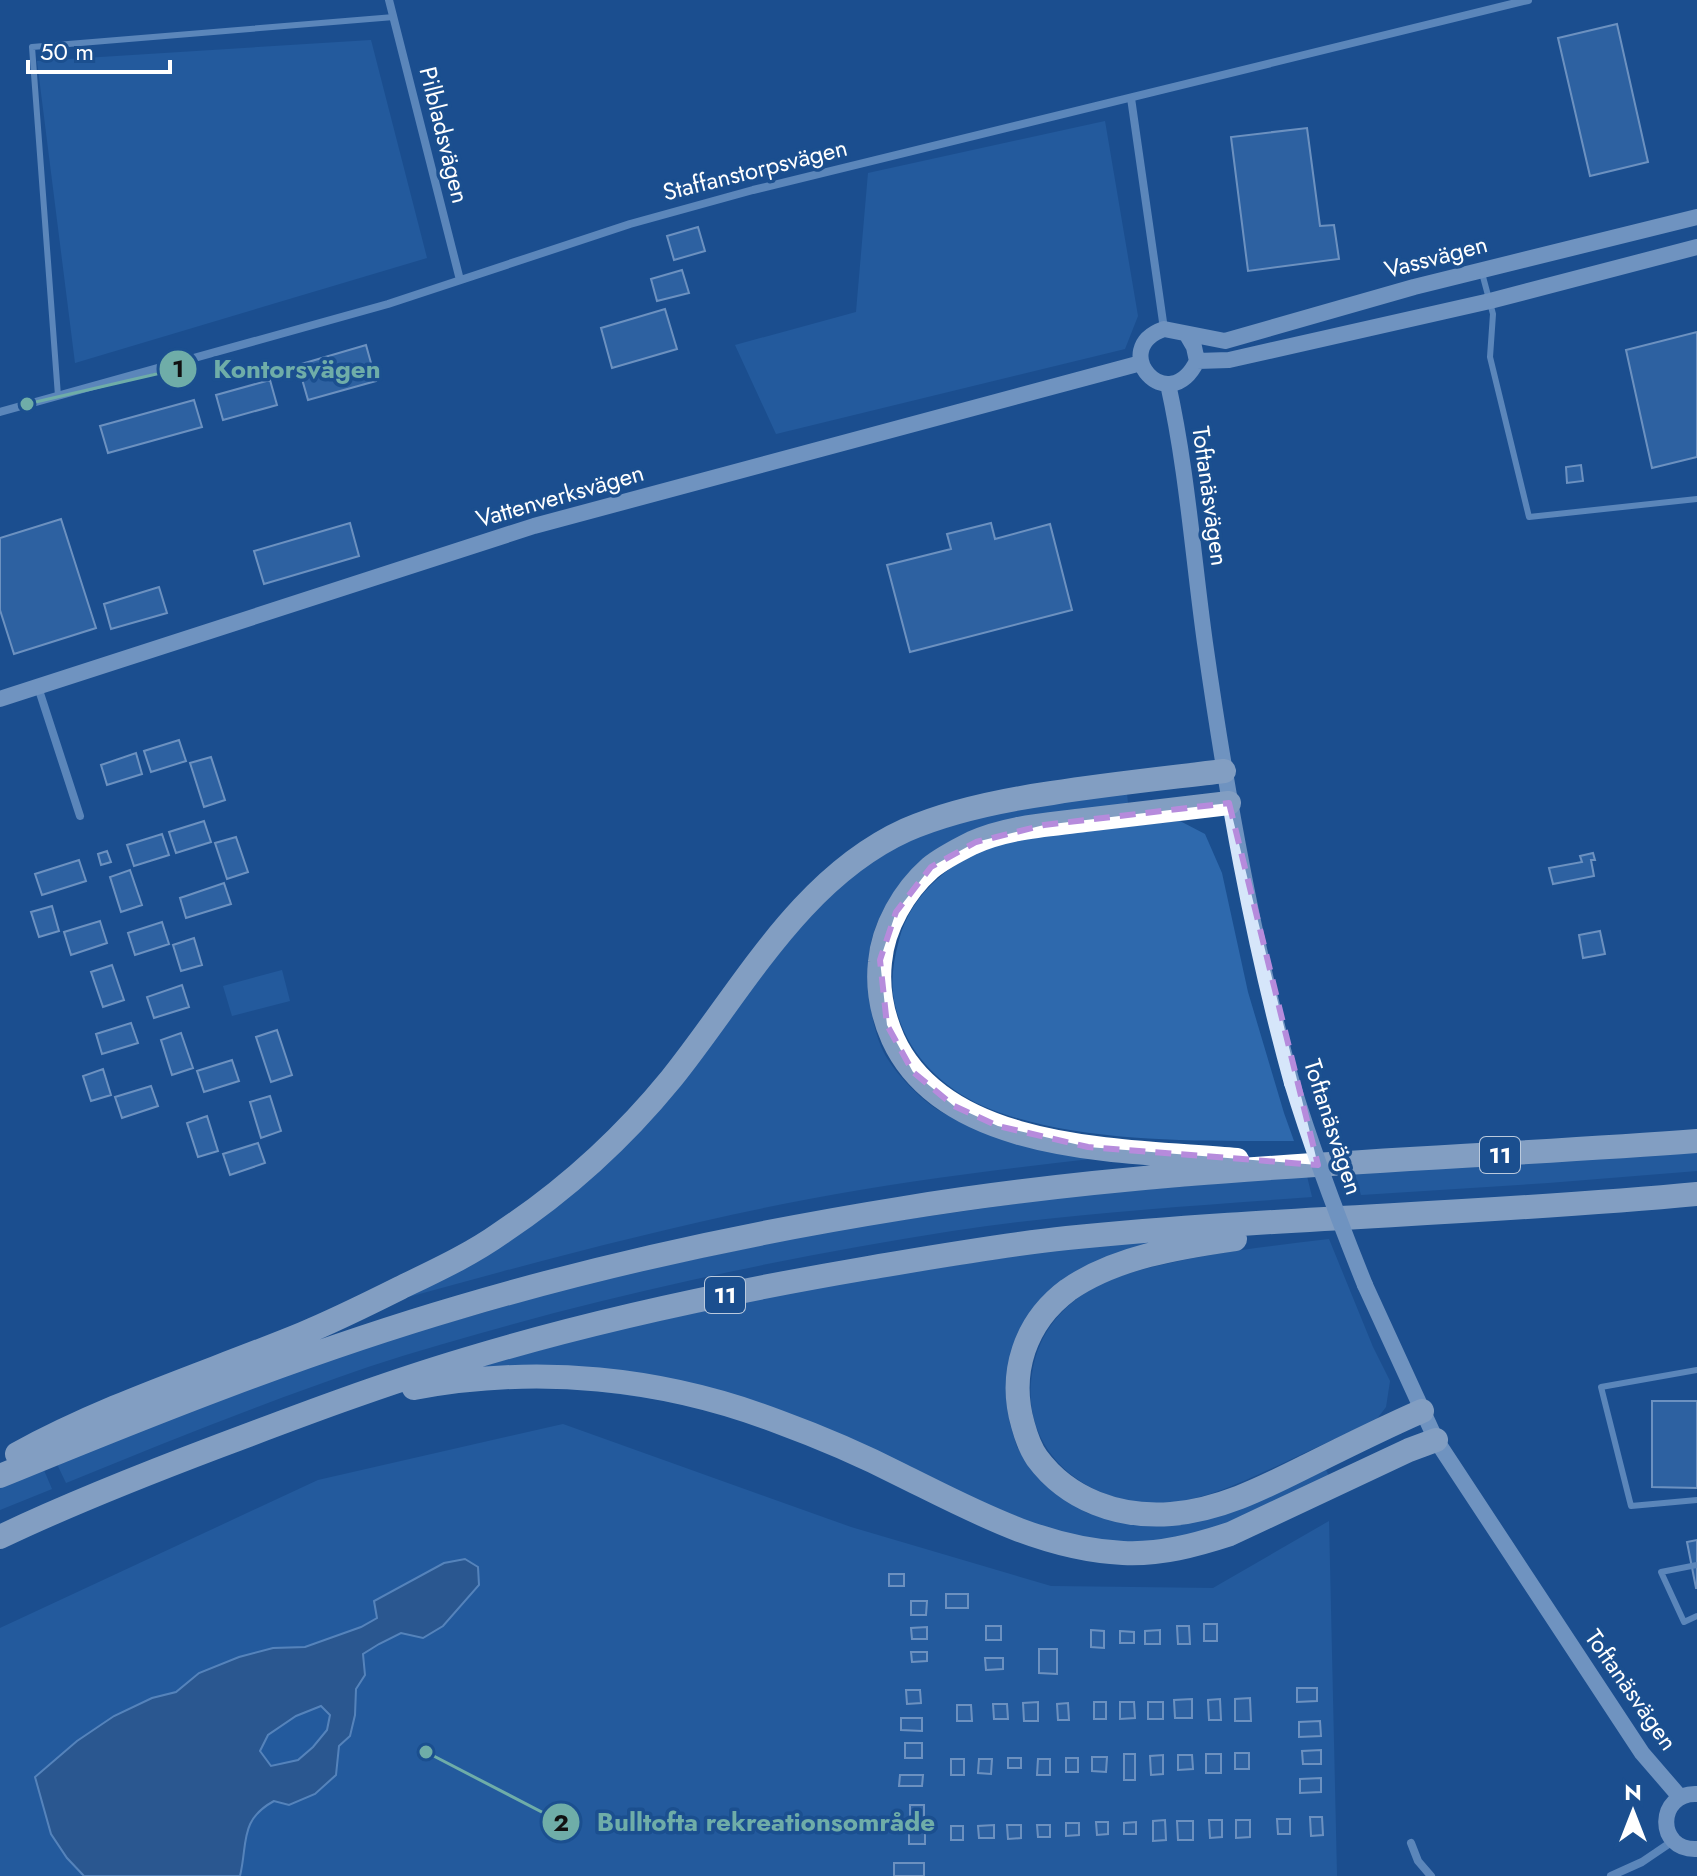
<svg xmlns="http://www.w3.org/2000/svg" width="1697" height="1876" viewBox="0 0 1697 1876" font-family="Jost,sans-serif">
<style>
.green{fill:#2e69ad}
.water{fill:#3c6290;stroke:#9cc4f0;stroke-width:2;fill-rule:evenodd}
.building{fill:#4478b7;stroke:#cfe3fa;stroke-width:2}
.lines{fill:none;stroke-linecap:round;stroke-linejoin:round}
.lane{stroke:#a9c9ee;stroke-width:6}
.street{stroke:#a9c9ee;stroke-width:8}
.secondary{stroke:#d6e6fa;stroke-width:16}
.highway{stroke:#fff;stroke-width:24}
.secondary-bridge{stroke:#d6e6fa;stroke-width:16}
.marked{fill:none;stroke:#b68bdc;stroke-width:6;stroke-dasharray:16 10;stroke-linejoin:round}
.labels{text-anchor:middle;stroke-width:7;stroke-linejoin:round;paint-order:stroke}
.shield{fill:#1b4f8f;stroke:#bbcadd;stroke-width:2}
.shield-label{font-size:22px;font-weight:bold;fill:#fff}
.street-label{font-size:24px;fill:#fff;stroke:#1b4f8f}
.leader{fill:none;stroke:#6fada8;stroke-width:3}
.callout-dot{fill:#6fada8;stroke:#1b4f8f;stroke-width:3}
.mark-label{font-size:24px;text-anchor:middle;font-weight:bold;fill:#111}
.callout-label{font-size:26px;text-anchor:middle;font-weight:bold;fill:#6fada8;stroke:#1b4f8f;stroke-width:7;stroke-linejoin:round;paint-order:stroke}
</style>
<rect width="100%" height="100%" fill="#1b4f8f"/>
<!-- green -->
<path class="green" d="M371,40L427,258L75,363L37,61Z
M1105,121L1138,316L1125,349L776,434L735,345L856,312L868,173Z
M1127,793L1128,804C1067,812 1000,812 945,844C914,861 889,893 876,926C862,959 868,1019 883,1051C893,1072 925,1105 947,1115C961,1121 979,1124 994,1128C1029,1138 1064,1148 1099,1158C1002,1169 905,1181 809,1199C671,1225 536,1262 401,1299L495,1250L765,971L802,925L855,872L914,837L1002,811Z
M1180,821L1205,834L1222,873L1248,992L1284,1113L1294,1141C1199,1141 1072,1144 983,1106C939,1086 906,1052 895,1005C890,983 893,962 899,940C911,892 955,858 1000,844C1029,836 1060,834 1090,831C1120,827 1150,824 1180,821Z
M282,970L290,1001L232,1016L223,986Z
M1697,1150V1171L1548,1183L1361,1195L1355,1174Z
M1307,1176L1312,1197C1192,1206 1071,1213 952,1231C818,1252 685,1279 554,1313C491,1330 429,1347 368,1367C266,1402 166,1442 66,1483L57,1464L140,1428L363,1347L597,1280L839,1229L1071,1196Z
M1329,1239L1373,1347L1390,1381L1386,1407L1376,1420C1343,1435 1310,1450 1277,1466C1239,1483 1200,1503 1157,1503C1084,1503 1020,1450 1032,1374C1037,1340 1054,1315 1082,1295C1105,1279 1134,1271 1161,1265C1216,1252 1272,1246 1329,1239Z
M1170,1240L1061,1284L1007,1401L1010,1424L1017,1447L1030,1468L1065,1499L1087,1513L1110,1520L1325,1468L1329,1476C1305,1488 1280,1499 1256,1510C1235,1520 1211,1532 1188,1537C1132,1549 1078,1540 1025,1521L798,1419L460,1372L599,1334L809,1288L1068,1248Z
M563,1424L851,1527L1051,1586L1213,1588L1329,1521L1337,1876H0V1628L318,1480Z
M43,1468L52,1489L0,1510V1487Z"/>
<!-- water -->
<path class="water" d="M465,1559L478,1567L479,1585L443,1626L423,1638L401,1633L379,1644L363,1654L365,1675L356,1689L355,1715L350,1736L339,1746L336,1775L315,1794L289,1805L274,1801C239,1820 248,1843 240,1876H84L67,1858L51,1834L35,1777L77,1741L114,1716L152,1698L176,1692L199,1673L239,1657L273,1648L305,1647L361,1627L377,1618L374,1601L444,1563ZM321,1706L330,1715L327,1730L313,1747L298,1760L271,1766L260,1751L268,1735L296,1716Z"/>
<!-- building -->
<path class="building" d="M1617,24L1648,162L1590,176L1558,38Z
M1307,128L1320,226L1334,225L1339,259L1248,271L1231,137Z
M698,227L705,251L674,260L667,236Z
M682,270L689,293L657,301L651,279Z
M665,309L677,349L612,368L601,328Z
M1697,332V457L1652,468L1626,350Z
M366,345L376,381L308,400L298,365Z
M270,380L277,405L223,420L216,395Z
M194,400L202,427L108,453L100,426Z
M1581,465L1583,481L1567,483L1566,467Z
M61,519L96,628L14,654L0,610V538Z
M350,523L359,556L264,584L254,551Z
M991,523L995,539L1050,524L1072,610L910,652L887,565L951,549L947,534Z
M159,587L167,613L111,629L104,604Z
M179,740L186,761L151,772L144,751Z
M136,753L142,774L107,785L101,765Z
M211,757L225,800L204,807L190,763Z
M204,821L211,842L176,853L169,832Z
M162,834L169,855L134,866L127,845Z
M236,837L248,872L227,879L215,843Z
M107,851L111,862L101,865L98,854Z
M1593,853L1595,860H1591L1594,876L1553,884L1549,868L1582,862L1580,856Z
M79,860L86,881L42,895L35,874Z
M130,870L142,905L121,912L110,877Z
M224,883L231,904L186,918L180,898Z
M52,906L59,931L39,937L31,912Z
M100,921L107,943L71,955L64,932Z
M162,922L169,944L135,955L128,933Z
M1600,931L1605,954L1583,958L1579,935Z
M194,938L202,965L181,971L173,945Z
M112,965L124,1000L103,1007L91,972Z
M182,985L189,1007L154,1018L147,997Z
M131,1023L138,1043L102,1054L96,1034Z
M277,1030L292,1075L271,1082L256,1037Z
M181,1033L193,1068L172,1075L161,1040Z
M232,1060L239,1081L204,1092L197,1071Z
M103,1069L111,1095L91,1101L83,1076Z
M151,1086L158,1106L122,1118L115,1097Z
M270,1096L281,1131L261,1138L250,1102Z
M207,1116L218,1151L198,1157L187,1123Z
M258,1143L265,1163L230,1175L223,1154Z
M1652,1401H1697V1488L1652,1487Z
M1697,1540V1588H1696L1687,1542Z
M889,1574H904V1586H889Z
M946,1594H968V1608H946Z
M911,1601H927L926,1615H911Z
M1204,1624H1217V1641H1204Z
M986,1626H1001V1640H986Z
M1177,1626H1189L1190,1644H1178Z
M927,1627V1639H912L911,1628Z
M1091,1630L1104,1631V1648L1091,1647Z
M1160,1630V1644H1145V1631Z
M1120,1631L1134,1632V1643H1120Z
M1039,1649H1057V1674L1039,1673Z
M911,1652H927V1661L912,1662Z
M985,1658H1003V1669L986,1670Z
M1297,1688H1317V1701L1297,1702Z
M906,1690H920L921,1703L907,1704Z
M1250,1698L1251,1721H1235V1699Z
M1192,1699V1718H1175L1174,1700Z
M1220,1699L1221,1720H1209L1208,1700Z
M1038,1702V1721H1024L1023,1703Z
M1094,1702H1106V1719H1094Z
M1120,1702H1134L1135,1718L1120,1719Z
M1148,1702H1163V1719H1148Z
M1068,1703L1069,1720H1058L1057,1704Z
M993,1704H1007L1008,1719H994Z
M957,1705H971L972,1721H957Z
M901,1718H922V1731L901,1730Z
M1320,1721L1321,1736L1299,1737V1722Z
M905,1743H922V1758H905Z
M1321,1750V1764H1303L1302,1751Z
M1235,1753H1249V1769H1235Z
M1124,1754H1135V1780H1124Z
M1206,1754H1221V1773H1206Z
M1163,1755V1774L1151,1775L1150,1756Z
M1178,1755H1192L1193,1769L1178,1770Z
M1092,1757H1107L1106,1772L1092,1771Z
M1008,1758H1021V1768H1008Z
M1066,1758H1078V1772H1066Z
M951,1759H964V1775H951Z
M979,1759H992L991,1774L978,1773Z
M1038,1759H1050V1775H1037Z
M900,1775H923L922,1786H899Z
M1321,1778V1792L1300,1793V1779Z
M910,1805H924V1820H910Z
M1310,1817H1322L1323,1835L1311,1836Z
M1277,1819H1290V1834H1278Z
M1165,1820L1166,1840L1153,1841V1821Z
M1209,1820H1222V1837L1210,1838Z
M1236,1820H1250V1837L1236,1838Z
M1177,1821H1193V1840H1178Z
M1096,1822H1108V1834L1097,1835Z
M1136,1822V1834H1124V1823Z
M1066,1823H1079V1835L1066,1836Z
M994,1825V1838H979L978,1826Z
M1007,1825H1021V1838L1008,1839Z
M1037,1825H1050V1837H1038Z
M951,1826H963V1840H951Z
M909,1828H925V1844H909Z
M894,1863H924V1876H894Z"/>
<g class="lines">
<!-- lane -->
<path class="lane" d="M1482,273L1493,314L1490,357L1529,517L1697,499
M58,396L32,47L394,17
M1697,1370L1601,1387L1631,1506L1697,1500
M1697,1565L1661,1572L1684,1622L1697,1616"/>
<!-- street -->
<path class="street" d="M389,0L460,280
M1131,98L1164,329
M0,412L388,304L630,224L753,190L1528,0
M38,687L80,816
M1411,1843L1418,1861L1431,1876
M1611,1876L1642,1862L1673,1841"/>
<!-- secondary -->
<path class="secondary" d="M1187,335L1194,347L1197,361C1168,420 1107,349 1164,329L1225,341L1414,287L1697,217
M1197,361L1229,360L1490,301L1697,247
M1168,384C1187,469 1193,557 1205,643C1226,791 1252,939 1292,1083
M0,699L534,526L1141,363
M1365,1285L1436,1440L1642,1753L1680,1797
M1697,1794C1657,1792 1655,1851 1697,1849"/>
<!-- highway -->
<path class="highway" d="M1229,803C1181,809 1133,814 1085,820C1047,825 1007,827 972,843C958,850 942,858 930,868C904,891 883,927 880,962C877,989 882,1014 893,1039C946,1155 1129,1150 1237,1160
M1235,1239C1180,1247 1115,1257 1068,1290C1025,1322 1008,1373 1023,1425C1026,1436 1030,1448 1037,1458C1068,1500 1119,1518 1171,1514C1220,1510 1263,1488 1307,1466C1345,1447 1383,1428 1422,1411
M414,1388C537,1365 662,1377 779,1422C820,1437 862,1455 901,1475C972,1510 1042,1549 1123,1553C1160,1555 1196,1545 1230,1534L1409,1450L1436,1440
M17,1454C108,1404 207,1373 302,1334C336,1320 368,1304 400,1288C435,1271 470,1255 501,1233C566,1190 622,1139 671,1079C741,992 800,878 906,830C952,810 1003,800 1052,793C1109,784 1167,778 1224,771
M0,1476C151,1414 303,1353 460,1307C605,1264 754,1232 904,1208C1166,1165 1433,1161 1697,1141
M0,1537C71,1503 145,1474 219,1446C301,1415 383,1384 467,1359C598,1319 733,1291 868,1268C934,1257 1001,1245 1067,1238C1277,1217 1488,1214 1697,1194"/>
<!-- secondary-bridge -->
<path class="secondary-bridge" d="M1292,1083C1313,1152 1338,1218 1365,1285"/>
</g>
<!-- marked area -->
<path d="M0 0H1697V1876H0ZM1229,803L1318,1165L1088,1147L998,1126L954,1106L913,1072L887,1025L880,960L896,912L931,867L976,842L1044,825Z" fill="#1b4f8f" fill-opacity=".55" fill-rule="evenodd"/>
<path class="marked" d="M1229,803L1318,1165L1088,1147L998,1126L954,1106L913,1072L887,1025L880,960L896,912L931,867L976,842L1044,825Z"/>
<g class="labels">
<!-- shield labels -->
<g class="shield">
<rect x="1480" y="1137" width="40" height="36" rx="6"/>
<rect x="705" y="1277" width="40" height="36" rx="6"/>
</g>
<g class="shield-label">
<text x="1500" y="1163">11</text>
<text x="725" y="1303">11</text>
</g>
<!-- street labels -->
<g class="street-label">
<text transform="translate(444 135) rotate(76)" y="8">Pilbladsvägen</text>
<text transform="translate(755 170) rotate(-14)" y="8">Staffanstorpsvägen</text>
<text transform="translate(1436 257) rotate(-15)" y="8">Vassvägen</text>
<text transform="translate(560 496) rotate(-16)" y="8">Vattenverksvägen</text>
<text transform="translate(1210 496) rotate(82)" y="8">Toftanäsvägen</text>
<text transform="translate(1333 1127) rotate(72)" y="8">Toftanäsvägen</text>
<text transform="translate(1631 1690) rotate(55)" y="8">Toftanäsvägen</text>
</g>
</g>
<!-- callouts -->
<path class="leader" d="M27 404L178 369M426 1752L561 1822"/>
<g class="callout-dot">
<circle cx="27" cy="404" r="8"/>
<circle cx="426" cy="1752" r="8"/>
<circle cx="178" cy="369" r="20"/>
<circle cx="561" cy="1822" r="20"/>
</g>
<g class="mark-label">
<text x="178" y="377">1</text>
<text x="561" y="1831">2</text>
</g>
<g class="callout-label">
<text x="297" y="378">Kontorsvägen</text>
<text x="766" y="1831">Bulltofta rekreationsområde</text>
</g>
<!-- north arrow -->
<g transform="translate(1633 1812)" stroke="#1b4f8f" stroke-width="6" paint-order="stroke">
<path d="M0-6L14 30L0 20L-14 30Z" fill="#ffffff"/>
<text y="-12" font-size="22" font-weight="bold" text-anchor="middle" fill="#ffffff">N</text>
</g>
<!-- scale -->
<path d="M28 60v12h142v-12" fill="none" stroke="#ffffff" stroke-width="4"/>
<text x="40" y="60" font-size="24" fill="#ffffff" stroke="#1b4f8f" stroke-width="6" paint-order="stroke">50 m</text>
</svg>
